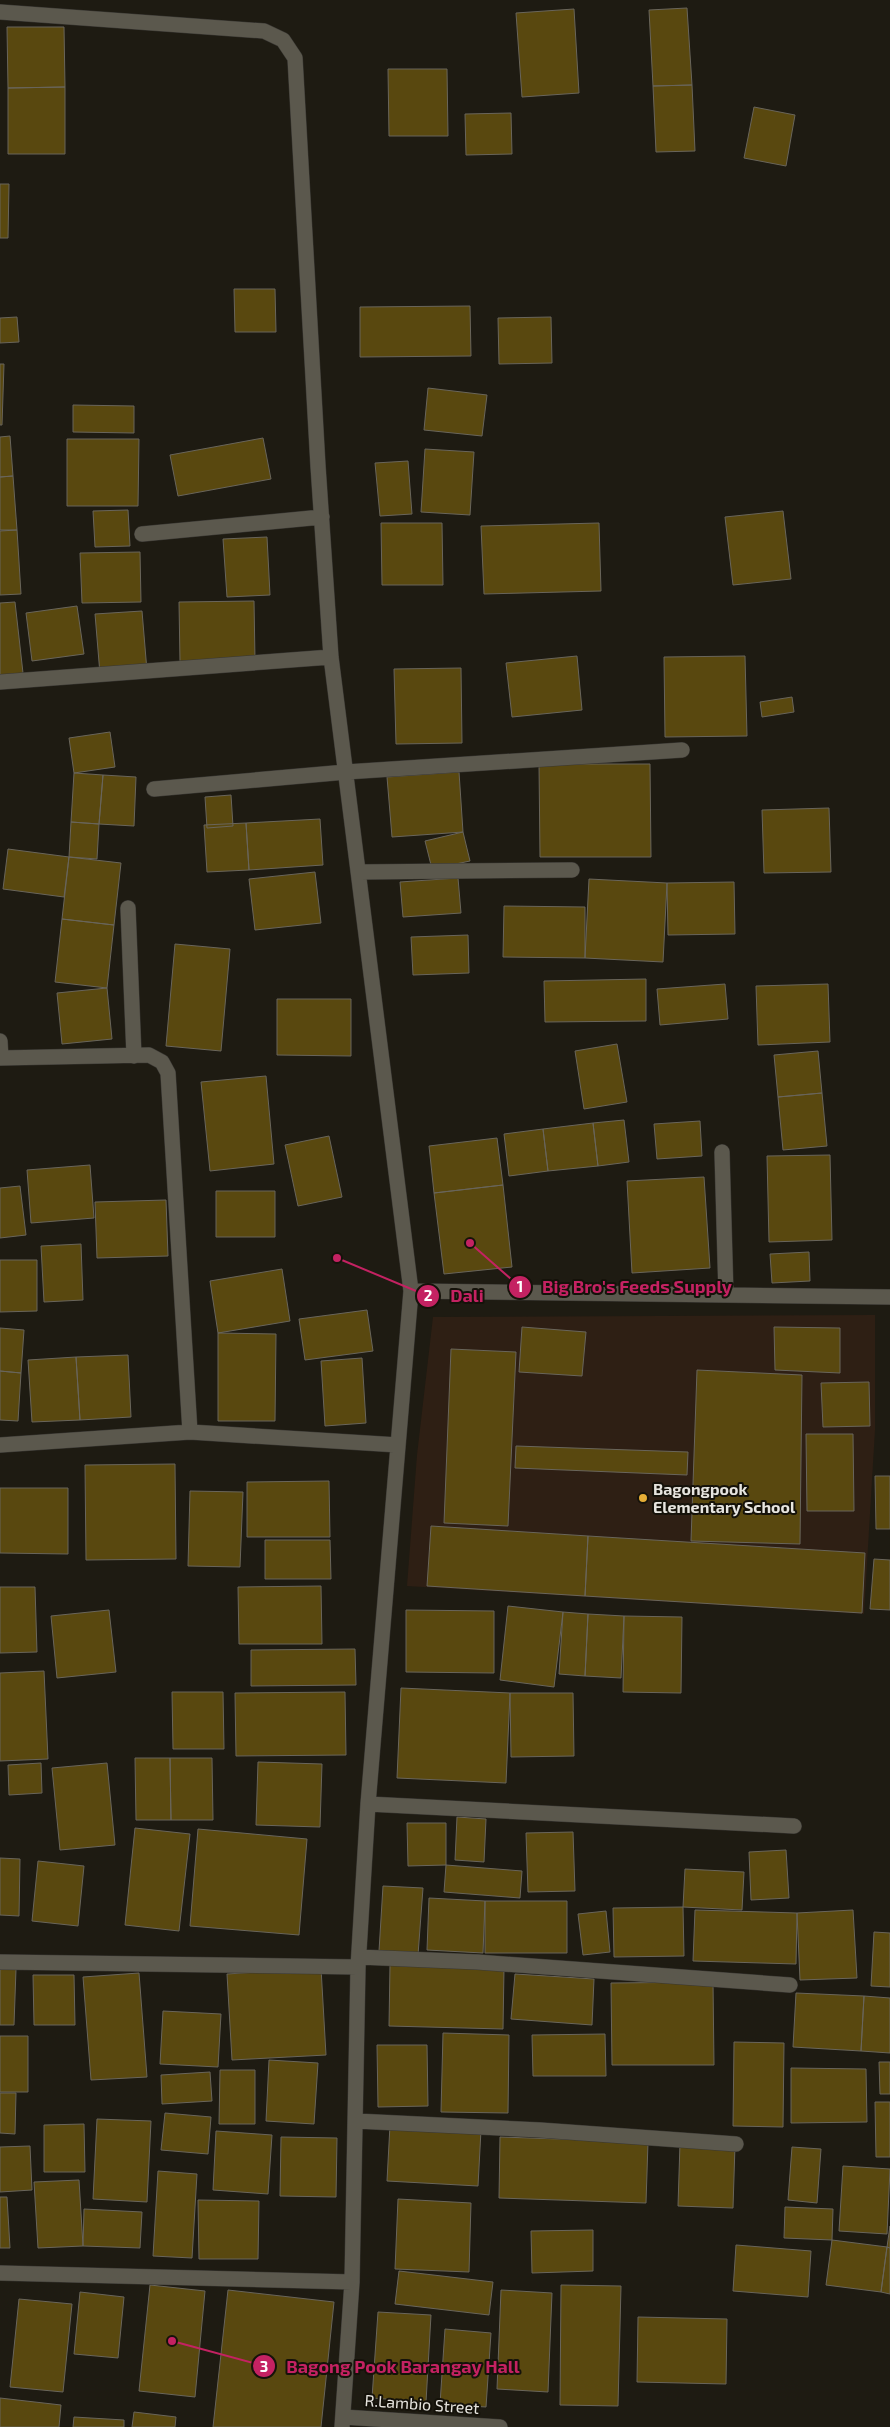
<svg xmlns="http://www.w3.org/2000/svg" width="890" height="2427" viewBox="0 0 890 2427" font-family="'Exo 2',sans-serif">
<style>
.education{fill:#2e1f14}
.building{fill:#59480f;stroke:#69655b}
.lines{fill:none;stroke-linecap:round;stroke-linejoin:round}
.minor-casing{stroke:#393733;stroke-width:16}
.minor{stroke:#5b584d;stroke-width:15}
.poi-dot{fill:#e6ad36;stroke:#15120a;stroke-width:2}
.labels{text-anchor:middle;stroke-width:4;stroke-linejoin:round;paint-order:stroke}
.poi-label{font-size:16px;font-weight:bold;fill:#e7e5df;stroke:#15120a;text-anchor:start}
.street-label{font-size:16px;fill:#e7e5df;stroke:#15120a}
.leader{fill:none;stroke:#c42262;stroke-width:2}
.callout-dot{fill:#c42262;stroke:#15120a;stroke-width:2}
.mark-label{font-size:15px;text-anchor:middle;font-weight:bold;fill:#fff}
.callout-label{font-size:18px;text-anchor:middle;font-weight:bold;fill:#c42262;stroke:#15120a;stroke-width:4;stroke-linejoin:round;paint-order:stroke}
</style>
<rect width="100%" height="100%" fill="#1e1b12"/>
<!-- education -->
<path class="education" d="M875,1315V1430L864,1614L407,1586L417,1455L433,1317Z"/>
<!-- building -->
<path class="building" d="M687,8L692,85L653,86L649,10Z
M574,9L579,93L522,97L516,13Z
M7,27H64L65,87L8,88Z
M388,69H447L448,136H389Z
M692,85L695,151L656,152L653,86Z
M65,87V154H8V88Z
M754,107L795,115L786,166L744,158Z
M511,113L512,154L466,155L465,114Z
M0,184H9L8,238H0Z
M234,289H275L276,332H235Z
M470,306L471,356L360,357V307Z
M17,317L19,342L0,343V318Z
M551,317L552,363L499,364L498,318Z
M0,364H4L2,425H0Z
M428,388L487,395L482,436L424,430Z
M73,405L134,406V433L73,432Z
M10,436L13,476L0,477V437Z
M263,438L271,479L178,496L170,455Z
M67,439H139L138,506H67Z
M425,449L474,452L470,515L421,512Z
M408,461L412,514L380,516L375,463Z
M13,476L17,530H0V477Z
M128,510L130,546L95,547L93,511Z
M783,511L791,579L733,585L725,517Z
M381,523H442L443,585H382Z
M599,523L601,591L484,594L481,526Z
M17,530L21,594L0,595V531Z
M267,537L270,595L227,597L223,539Z
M140,552L141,602L82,603L80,553Z
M254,601L255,660L180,662L179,602Z
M15,602L23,673L0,676V603Z
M77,606L84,654L32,661L26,613Z
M142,611L147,671L100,674L95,614Z
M577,656L582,710L512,717L506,663Z
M745,656L747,736L665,737L664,657Z
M461,668L462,743L396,744L394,669Z
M792,697L794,712L762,717L760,702Z
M110,732L115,767L74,773L69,738Z
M539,764H650L651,857H540Z
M459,772L463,832L392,837L387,777Z
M74,773L103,775L99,824L71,822Z
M103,775L136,777L134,826L99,824Z
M231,795L233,826L207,828L205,797Z
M829,808L831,872L764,873L762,810Z
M320,819L323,865L249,870L246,823Z
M71,822L99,824L97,859L69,857Z
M246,823L249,870L207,872L204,825Z
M463,832L470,861L432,869L425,841Z
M8,849L69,857L64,897L3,889Z
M69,857L121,863L114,925L62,919Z
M315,872L321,923L255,930L249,879Z
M458,878L461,913L403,917L400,882Z
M589,879L667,883L663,962L585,958Z
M734,882L735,934L668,935L667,883Z
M504,906L585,907V958L503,957Z
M62,919L114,925L107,988L55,982Z
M468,935L469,973L413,975L411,937Z
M175,944L230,949L221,1051L166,1046Z
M646,979V1021L545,1022L544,981Z
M725,984L728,1019L660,1025L657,989Z
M828,984L830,1042L758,1045L756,986Z
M107,988L112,1039L62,1044L57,993Z
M277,999H351V1056L277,1055Z
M617,1044L627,1102L584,1109L575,1051Z
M818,1051L822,1093L778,1097L774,1055Z
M266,1076L274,1164L210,1171L201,1082Z
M822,1093L827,1146L783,1150L778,1097Z
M624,1120L629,1162L598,1166L593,1123Z
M700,1121L702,1156L657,1159L654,1124Z
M593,1123L598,1166L548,1171L543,1129Z
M543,1129L548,1171L509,1176L504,1134Z
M329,1136L342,1197L298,1206L285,1145Z
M497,1138L503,1185L434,1193L429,1146Z
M830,1155L832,1240L769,1242L767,1156Z
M90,1165L94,1218L31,1223L27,1170Z
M704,1177L710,1268L632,1273L627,1181Z
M503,1185L512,1267L444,1274L434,1193Z
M20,1186L26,1235L0,1238V1188Z
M216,1191H275V1237H216Z
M166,1200L168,1256L97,1258L95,1202Z
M81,1244L83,1300L44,1302L41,1246Z
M809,1252L810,1281L772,1283L770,1254Z
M0,1260H37V1311L0,1312Z
M282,1269L290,1321L218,1333L210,1281Z
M367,1310L373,1351L305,1360L299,1319Z
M522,1327L586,1332L582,1376L519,1372Z
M774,1327L840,1328V1373L775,1370Z
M0,1328L24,1330L21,1373L0,1371Z
M218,1333L276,1334L275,1421H218Z
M451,1349L516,1352L508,1526L444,1523Z
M128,1355L131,1417L80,1420L76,1357Z
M76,1357L80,1420L32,1422L28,1360Z
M362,1358L366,1423L325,1426L321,1361Z
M697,1370L802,1375L800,1544L691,1541Z
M0,1371L21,1373L18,1421L0,1420Z
M869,1382L870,1426L823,1427L821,1383Z
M806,1434H853L854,1511H807Z
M516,1446L688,1452L687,1475L515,1468Z
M175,1464L176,1559L86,1560L85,1465Z
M875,1476H890V1529H876Z
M329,1481L330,1537H247V1482Z
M0,1488H68V1554L0,1553Z
M190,1491L243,1492L240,1567L188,1566Z
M431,1526L588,1536L585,1596L427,1586Z
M588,1536L865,1553L862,1613L585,1596Z
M265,1540H330L331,1579H265Z
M874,1559L890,1560V1610L870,1609Z
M321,1586L322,1644H239L238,1587Z
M0,1587H35L37,1652L0,1653Z
M508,1606L563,1612L554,1687L500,1680Z
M109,1610L116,1672L57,1678L51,1616Z
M406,1610L494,1611V1673L406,1672Z
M563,1612L588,1614L585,1676L559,1674Z
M588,1614L624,1616L621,1678L585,1676Z
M624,1616L682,1617L681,1693L623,1692Z
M355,1649L356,1685L251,1686V1650Z
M44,1671L48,1759L0,1761V1673Z
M401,1688L510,1693L506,1783L397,1778Z
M172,1692H223L224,1749H173Z
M345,1692L346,1755L236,1756L235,1693Z
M510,1693H573L574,1756L511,1757Z
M135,1758H170L171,1820H136Z
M170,1758H212L213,1820H171Z
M258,1762L322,1764L320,1827L256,1825Z
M41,1763L42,1793L9,1795L8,1765Z
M107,1763L115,1845L60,1850L52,1768Z
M457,1817L486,1819L484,1862L455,1860Z
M407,1823H446V1865L408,1866Z
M135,1828L190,1834L179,1931L125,1925Z
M198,1829L307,1839L299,1935L190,1926Z
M573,1832L575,1891L528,1892L526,1833Z
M786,1850L789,1898L751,1900L749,1852Z
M0,1858L20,1859L19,1916L0,1915Z
M38,1861L84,1866L78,1926L32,1921Z
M446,1865L522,1871L520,1898L444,1892Z
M685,1869L744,1872L742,1910L683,1907Z
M383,1886L423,1888L418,1955L379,1951Z
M429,1898L485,1901L483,1953L427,1950Z
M485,1901H567V1953H485Z
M683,1907L684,1956L614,1957L613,1908Z
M695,1910L797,1913L796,1964L693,1961Z
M853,1910L857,1978L800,1980L797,1913Z
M606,1911L610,1952L583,1955L578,1914Z
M874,1932L890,1933V1987L871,1986Z
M390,1965L504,1968L503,2029L389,2026Z
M321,1968L326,2055L232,2060L227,1974Z
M0,1969H16L14,2025H0Z
M139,1973L147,2077L91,2080L83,1977Z
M515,1974L594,1979L592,2025L511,2019Z
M33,1975H74L75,2025H34Z
M713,1982L714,2065H612L611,1983Z
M796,1993L864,1996L861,2051L793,2047Z
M864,1996L890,1998V2053L861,2051Z
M163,2011L221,2014L218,2067L160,2064Z
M443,2033L509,2035L508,2113L441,2112Z
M605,2034L606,2076H533L532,2035Z
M0,2036H28V2092H0Z
M734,2042L784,2043L783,2127L733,2126Z
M377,2045H427L428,2106L378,2107Z
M269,2060L318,2063L314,2124L266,2121Z
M879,2062H890V2094H880Z
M791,2068L866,2069L867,2122L791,2123Z
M220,2070H255V2124H219Z
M210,2072L212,2101L162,2104L161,2075Z
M0,2093H16L15,2134L0,2133Z
M875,2102H890V2157H876Z
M165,2113L211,2117L208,2154L161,2150Z
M97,2119L151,2121L147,2202L93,2199Z
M84,2124L85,2172H44V2125Z
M390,2125L481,2130L478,2186L387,2181Z
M216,2131L272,2135L268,2194L213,2190Z
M281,2137L337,2138L336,2197L280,2196Z
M500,2137L648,2142L646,2203L499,2198Z
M680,2143L735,2145L733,2208L678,2206Z
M30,2146L32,2190L0,2192V2147Z
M792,2147L821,2149L817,2203L788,2200Z
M843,2166L890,2169L887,2234L839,2231Z
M158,2171L197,2174L192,2258L153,2256Z
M79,2180L83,2246L38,2248L34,2182Z
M0,2197H7L10,2248H0Z
M398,2199L471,2203L469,2272L395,2269Z
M198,2200L259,2201L258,2259H199Z
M785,2207L833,2209L832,2240L784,2238Z
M84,2209L142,2212L140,2248L83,2246Z
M890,2226V2248L887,2247Z
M593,2230V2271L532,2273L531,2231Z
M832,2240L887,2247L881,2292L826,2285Z
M736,2245L811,2251L808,2297L733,2291Z
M887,2247L890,2248V2294L881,2292Z
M399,2271L493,2282L489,2315L395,2304Z
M150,2285L205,2291L195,2397L139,2391Z
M561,2285L621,2286L618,2406L560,2405Z
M228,2290L334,2302L321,2427H213Z
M501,2290L552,2293L548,2392L497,2389Z
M80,2292L124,2297L118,2358L74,2354Z
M19,2299L72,2304L63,2392L10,2387Z
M378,2312L431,2315L426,2402L372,2398Z
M638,2317L727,2319L726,2384L637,2382Z
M445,2329L491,2333L486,2407L440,2404Z
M0,2398L61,2405L59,2427H0Z
M134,2412L176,2417L175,2427H132Z
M74,2417L124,2420V2427H73Z"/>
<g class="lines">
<!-- minor casing -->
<g class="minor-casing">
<path id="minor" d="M0,12L264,31L283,40L295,58L318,466L331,657L411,1291L368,1804L358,1967L352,2282L342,2427
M142,534L322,517
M0,682L331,657
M154,789L346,772L682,750
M359,872L572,870
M128,908L134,1056
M0,1041L1,1058
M0,1058L149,1055L162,1062L168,1073L190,1432
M722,1152L726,1295
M411,1291L890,1297
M0,1445L190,1432L398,1445
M368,1804L794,1826
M359,1957L477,1962L790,1985
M0,1962L358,1967
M356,2121L540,2130L736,2144
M0,2273L352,2282
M343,2417L500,2427"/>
</g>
<!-- minor -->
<use href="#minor" class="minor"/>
</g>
<!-- markers -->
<circle class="poi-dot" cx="643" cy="1498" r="5"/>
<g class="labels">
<!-- poi labels -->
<g class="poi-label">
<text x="653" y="1495">Bagongpook<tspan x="653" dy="18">Elementary School</tspan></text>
</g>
<!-- street labels -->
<g class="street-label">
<text transform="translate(422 2404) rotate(4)" y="6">R.Lambio Street</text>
</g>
</g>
<!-- callouts -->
<path class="leader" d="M470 1243L520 1287M337 1258L428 1296M172 2341L264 2366"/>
<g class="callout-dot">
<circle cx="470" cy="1243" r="5"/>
<circle cx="337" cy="1258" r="5"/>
<circle cx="172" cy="2341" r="5"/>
<circle cx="520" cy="1287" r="12"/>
<circle cx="428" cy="1296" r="12"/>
<circle cx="264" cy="2366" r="12"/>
</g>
<g class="mark-label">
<text x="520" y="1292">1</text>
<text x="428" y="1301">2</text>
<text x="264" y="2372">3</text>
</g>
<g class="callout-label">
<text x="637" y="1293">Big Bro's Feeds Supply</text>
<text x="467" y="1302">Dali</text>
<text x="403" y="2373">Bagong Pook Barangay Hall</text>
</g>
</svg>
